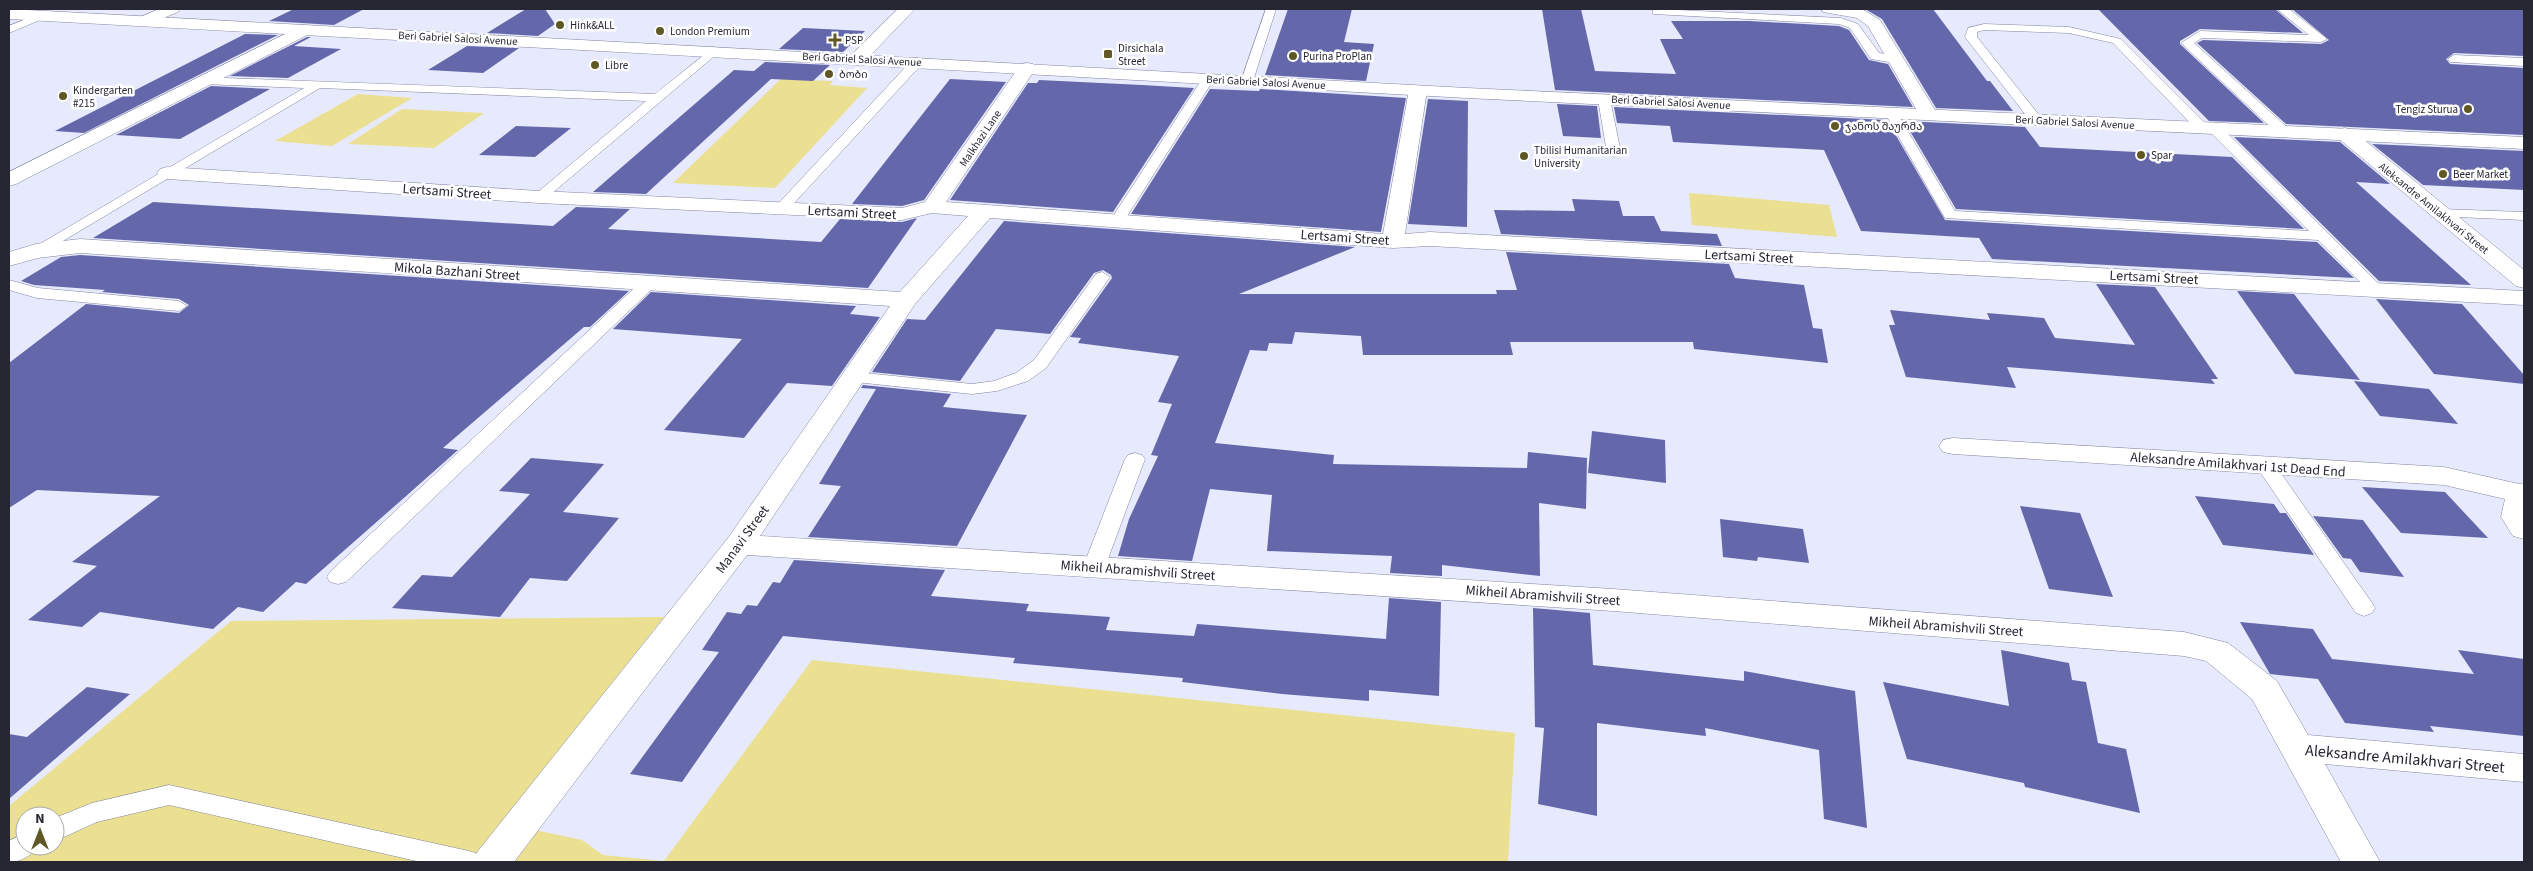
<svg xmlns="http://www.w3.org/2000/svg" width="2533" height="871" viewBox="0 0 2533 871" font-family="'Source Sans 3','Noto Sans Georgian',sans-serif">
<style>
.green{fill:#ebe092;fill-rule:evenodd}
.building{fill:#6468aa}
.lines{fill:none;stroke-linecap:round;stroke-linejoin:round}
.lane-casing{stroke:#8386a1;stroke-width:1}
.street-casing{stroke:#8386a1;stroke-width:1}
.secondary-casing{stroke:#8386a1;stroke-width:1}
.lane{fill:#fff;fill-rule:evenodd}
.street{fill:#fff;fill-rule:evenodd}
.secondary{fill:#fff;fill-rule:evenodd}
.poi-dot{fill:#5f5824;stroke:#fff;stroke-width:2}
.labels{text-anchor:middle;stroke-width:5;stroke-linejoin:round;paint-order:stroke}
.far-poi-label{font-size:11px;fill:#262732;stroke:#fff;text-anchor:start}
.far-street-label{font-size:11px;fill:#262732;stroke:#fff}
.street-label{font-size:14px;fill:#262732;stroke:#fff}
.near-street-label{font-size:16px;fill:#262732;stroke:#fff}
</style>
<rect width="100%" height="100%" fill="#e7e9fc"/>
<!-- green -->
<path class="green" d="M788,72L808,80L833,81L830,85L867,88L775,188L673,183Z
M358,94L412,98L332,146L275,141Z
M402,109L484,113L434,148L348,144Z
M1689,193L1829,205L1837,237L1692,225Z
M664,617L502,823L582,840L603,855L664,861L812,660L1515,733L1508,862H9V806L231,621ZM25,816H55V846H25Z"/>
<!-- building -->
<path class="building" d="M294,9H364L334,25L269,21Z
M526,9H545L555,24L538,36L487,33Z
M1288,9H1352L1344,42L1374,44L1366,81L1265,75Z
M1542,9H1581L1595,71L1676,74L1660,39H1683L1671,21H1749L1839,26L1849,30L1869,60L1888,64L1913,107L1555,90Z
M1865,9H1933L1987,81H1990L2013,111L1936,108L1882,19Z
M2098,9H2275L2303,33L2200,29L2180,41V44L2264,123L2209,121Z
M2292,9H2524V56L2454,53L2446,59L2450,64L2524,68V135L2286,124L2197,43L2203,40L2321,44L2329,40Z
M803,28L865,31L843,52L779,49Z
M245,34L278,35L84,133L55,131Z
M307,37H311L294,46L341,49L288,78L230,76Z
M467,46L519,48L483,73L428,70Z
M765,62L830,65L813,81L771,79L646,194L593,192L734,70L754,71Z
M950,79L1006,82L924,200L902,206L852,204Z
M1039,80L1142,85L1194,88L1113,212L950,200L1028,83H1037Z
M211,86L270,89L180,139L116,135Z
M1210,89L1259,91L1260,89L1406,98L1381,232L1131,214Z
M1428,99L1468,101L1467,227L1408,224Z
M1557,104L1597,106L1601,138L1563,136Z
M1614,107L1887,120L1945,220L2317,242L2354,278L1992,259L1979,238L1861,231L1824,150L1673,142L1670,126L1617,123Z
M1904,121L2025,127L2040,147L2232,157L2304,229L1956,209Z
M516,126L571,128L535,157L479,155Z
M2234,137L2340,142L2390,184L2356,182L2471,285L2379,281Z
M2372,144L2524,151V190L2423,185Z
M1572,199L1619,201L1623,216H1654L1661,231L1717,234L1722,246L1501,234L1494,210L1575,211Z
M153,202L553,226L576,207L630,209L608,229L821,242L840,219L902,222L917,218L868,288L93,238Z
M1004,221L1355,247L1239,294H1497L1496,290H1517L1506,252L1729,264L1735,278L1804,285L1813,328L1822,329L1828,363L1694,349L1693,342H1510L1513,355H1363L1361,336L1295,332L1292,344L1269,343L1267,351L1250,350L1215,443L1334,455L1333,464L1527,468L1528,452L1587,458L1586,509L1539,503L1540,576L1442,565V576L1390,573L1392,556L1267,551L1272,495L1210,489L1192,561L1118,556L1129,519L1158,456L1151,455L1172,404L1158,402L1179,356L1078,343L1081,338L1070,337L1112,278L1111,275L1103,270L1094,273L1050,334L996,329L960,381L872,372L907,319L925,320Z
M80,255L629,291L590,327H584L443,448L458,450L405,497L306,584L296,582L263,612L238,607L213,629L100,612L82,627L28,620L97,566L72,562L160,496L37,490L9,508V363L86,304L179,313L189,305L179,299L102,292L105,290L34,285L21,281L61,257Z
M2096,284L2155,287L2218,379H2211L2215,384L2007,367L2016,388L1906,377L1889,325H1895L1890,310L1990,320L1987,313L2044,318L2055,338L2135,345Z
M2237,291L2294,294L2360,380L2295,374Z
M651,292L856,306L850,314L880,317L832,386L787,383L744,438L664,430L742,339L613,329Z
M2376,299L2462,304L2524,375V384L2434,374Z
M2354,381L2429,389L2458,424L2380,416Z
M863,385L951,394L943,407L1027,415L957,546L808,537L841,486L819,484L876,389L861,388Z
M1592,431L1665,440L1666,483L1588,473Z
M531,458L604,464L563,512L619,518L567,581L530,578L500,617L392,608L422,575L452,577L530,494L499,491Z
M2362,487L2445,492L2488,538L2401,533Z
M2195,496L2274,504L2280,513H2286L2314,555L2223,545Z
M2020,506L2080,513L2113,597L2049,589Z
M2313,516L2363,520L2404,577L2360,572L2351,559L2343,558Z
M1720,519L1803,529L1809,563L1758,557L1757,561L1723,557Z
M794,560L945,570L931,596L1029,604L1026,611L1110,617L1106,630L1194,636L1197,624L1386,639L1389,598L1441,602L1439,696L1369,690V701L1282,694L1182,682L1183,678L1013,663L1015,658L783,636L682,782L630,774L719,652L702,650L727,612L741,614L747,605L757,606L773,582L780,583Z
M1533,608L1590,613L1593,665L1744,681V671L1855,691L1867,828L1824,819L1819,750L1705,728L1706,736L1597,723V816L1538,804L1544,728L1535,727Z
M2240,622L2313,629L2332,659L2474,674L2458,650L2524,659V736L2430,726L2434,732L2345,723L2318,679L2270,674Z
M2001,650L2069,663L2072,680L2086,682L2098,743L2126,749L2140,813L2025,787L2024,783L1907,759L1883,682L2009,706Z
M87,687L130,694L9,799V734L27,737Z"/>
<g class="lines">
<!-- lane casing -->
<g class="lane-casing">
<path id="lane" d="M1266,9H1276L1253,81L1247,85L1243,84L1241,81Z
M1658,9L1841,18L1858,24L1879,53L1899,56L1901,59L1895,63L1871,59L1850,28L1839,24L1653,14V10Z
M2277,9H2289L2327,39L2321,42L2202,38L2194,43L2289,129L2291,132L2284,136L2279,135L2181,43L2200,31L2309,35Z
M43,12L47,13V17L9,33V26Z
M1984,24L2069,27L2121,39L2208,126L2219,125L2384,289L2382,292H2370L2318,240L1945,218L1885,113L1886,110H1896L1897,113L1955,211L2309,231L2208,130L2198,131L2113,43L2069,33L1984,30L1977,32V37L2043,120L2042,123H2032L1965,37L1968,28Z
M714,47L720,51L718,53L544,200L539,201L532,197L646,101L320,88L41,254L36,256L28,251L304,88L202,84L196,80L198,77L655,94Z
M2454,55L2524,58V66L2450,62L2448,59Z
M917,58L921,59V65L786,212H776L774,209L776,206L913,59Z
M1208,75L1214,79L1124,221L1122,224H1112L1110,221L1202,79Z
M1604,95L1610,99L1621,153L1614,157L1607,153L1598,99Z
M2440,209L2524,212V220L2435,216L2433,213Z
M1102,272L1110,277L1046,368L1028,381L997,391L972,394L855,382L849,381L846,377L849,373L855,372L972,384L994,381L1016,373L1034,360L1096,274Z
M649,278L657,283L655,286L346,582L338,584L330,582L327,577L330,572L643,280Z
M9,280L38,288L179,301L187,306L179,311L37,298L9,290Z
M1135,453L1142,455L1145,459L1105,567L1101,572L1094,574L1087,572L1083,567L1125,459L1128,455Z
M2266,460L2273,462L2372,603L2375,608L2372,613L2364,616L2356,613L2256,466L2259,462Z
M169,785L469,851L478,854L482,862H421L169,805L97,822L55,841V818L92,803Z
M25,833V846H37C32,856 20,862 9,862V841Z"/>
</g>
<!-- street casing -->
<g class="street-casing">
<path id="street" d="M159,9H180L178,12L144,26L136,21L138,18Z
M898,9H915L863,63H851L848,59L851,55Z
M1821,9H1862L1880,20L1938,115L1936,119H1922L1868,26L1857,18L1823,12Z
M303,25L309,26L311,30L309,34L16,184L9,186V172Z
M1027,63L1033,64L1036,68L946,202L1383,234L1409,90L1412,86H1424L1427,90L1405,234L1430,232L2524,291V305L1430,246L1393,248L990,218L915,304L760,536L1613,589L2184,632L2228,643L2277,681L2308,735L2524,754V782L2325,764L2380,862H2341L2252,699L2206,661L2184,656L1613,611L747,555L514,862H473L478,851L728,538L890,306L80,253L38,258L9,266V252L36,244L80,239L900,292L968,216L932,213L902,220L539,203L167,179L160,177L157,173L160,169L167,167L539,191L902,208L925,202L1021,64Z
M2345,128L2352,130L2524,270V288L2516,286L2338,138L2335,134L2338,130Z
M1953,438L2444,467L2519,484L2524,483V539L2513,536L2501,517L2505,499L2444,485L1953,454L1943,452L1939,446L1943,440Z"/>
</g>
<!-- secondary casing -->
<g class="secondary-casing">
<path id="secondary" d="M9,9L1467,88L2524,137V149L1467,98L9,19Z"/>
</g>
<!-- lane -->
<use href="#lane" class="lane"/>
<!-- street -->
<use href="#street" class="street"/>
<!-- secondary -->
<use href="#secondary" class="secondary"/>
</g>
<!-- markers -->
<g class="poi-dot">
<circle cx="560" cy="25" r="5"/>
<circle cx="660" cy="31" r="5"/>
<path d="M832.5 32.5h5v5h5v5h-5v5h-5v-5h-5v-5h5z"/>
<rect x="1103" y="49" width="10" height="10" rx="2.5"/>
<circle cx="1293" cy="56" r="5"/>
<circle cx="595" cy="65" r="5"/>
<circle cx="829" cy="74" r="5"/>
<circle cx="63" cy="96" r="5"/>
<circle cx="2468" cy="109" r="5"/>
<circle cx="1835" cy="126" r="5"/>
<circle cx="2141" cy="155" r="5"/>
<circle cx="1524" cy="156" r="5"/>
<circle cx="2443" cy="174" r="5"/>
</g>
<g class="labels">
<!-- far-poi labels -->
<g class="far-poi-label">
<text x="570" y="29">Hink&amp;ALL</text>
<text x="670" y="35">London Premium</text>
<text x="845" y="44">PSP</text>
<text x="1118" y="52">Dirsichala<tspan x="1118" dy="13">Street</tspan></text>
<text x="1303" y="60">Purina ProPlan</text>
<text x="605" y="69">Libre</text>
<text x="839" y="78">ბობი</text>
<text x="73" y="94">Kindergarten<tspan x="73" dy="13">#215</tspan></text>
<text x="2458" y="113" text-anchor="end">Tengiz Sturua</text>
<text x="1845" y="130">ჯანოს შაურმა</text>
<text x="1534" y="154">Tbilisi Humanitarian<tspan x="1534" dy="13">University</tspan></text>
<text x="2151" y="159">Spar</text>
<text x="2453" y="178">Beer Market</text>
</g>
<!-- far-street labels -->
<g class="far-street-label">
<text transform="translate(458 38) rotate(3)" y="4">Beri Gabriel Salosi Avenue</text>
<text transform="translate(862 59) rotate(3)" y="4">Beri Gabriel Salosi Avenue</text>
<text transform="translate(1266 82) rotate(3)" y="4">Beri Gabriel Salosi Avenue</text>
<text transform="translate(1671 102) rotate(3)" y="4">Beri Gabriel Salosi Avenue</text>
<text transform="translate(2075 122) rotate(3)" y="4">Beri Gabriel Salosi Avenue</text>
<text transform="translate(980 138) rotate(-56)" y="4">Malkhazi Lane</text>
<text transform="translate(2434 208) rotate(39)" y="4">Aleksandre Amilakhvari Street</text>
</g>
<!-- street labels -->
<g class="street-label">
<text transform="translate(447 191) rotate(4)" y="5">Lertsami Street</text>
<text transform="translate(852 212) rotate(3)" y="5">Lertsami Street</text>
<text transform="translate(1345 237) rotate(4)" y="5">Lertsami Street</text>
<text transform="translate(1749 256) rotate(3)" y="5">Lertsami Street</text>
<text transform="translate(457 271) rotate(4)" y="5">Mikola Bazhani Street</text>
<text transform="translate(2154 277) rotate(3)" y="5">Lertsami Street</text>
<text transform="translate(2238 464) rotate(4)" y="5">Aleksandre Amilakhvari 1st Dead End</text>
<text transform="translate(742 539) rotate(-54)" y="5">Manavi Street</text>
<text transform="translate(1138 570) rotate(4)" y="5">Mikheil Abramishvili Street</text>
<text transform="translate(1543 595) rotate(4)" y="5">Mikheil Abramishvili Street</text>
<text transform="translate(1946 626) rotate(4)" y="5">Mikheil Abramishvili Street</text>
</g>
<!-- near-street labels -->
<g class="near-street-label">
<text transform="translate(2405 758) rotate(5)" y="6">Aleksandre Amilakhvari Street</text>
</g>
</g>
<!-- border -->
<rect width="2533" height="871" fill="none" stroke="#262732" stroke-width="20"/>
<!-- north arrow -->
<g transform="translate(40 831)"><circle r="24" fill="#ffffff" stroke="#a8a9ad"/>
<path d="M0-4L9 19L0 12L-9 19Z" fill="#5f5824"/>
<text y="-8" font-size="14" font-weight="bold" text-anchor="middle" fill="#262732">N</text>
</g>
</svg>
